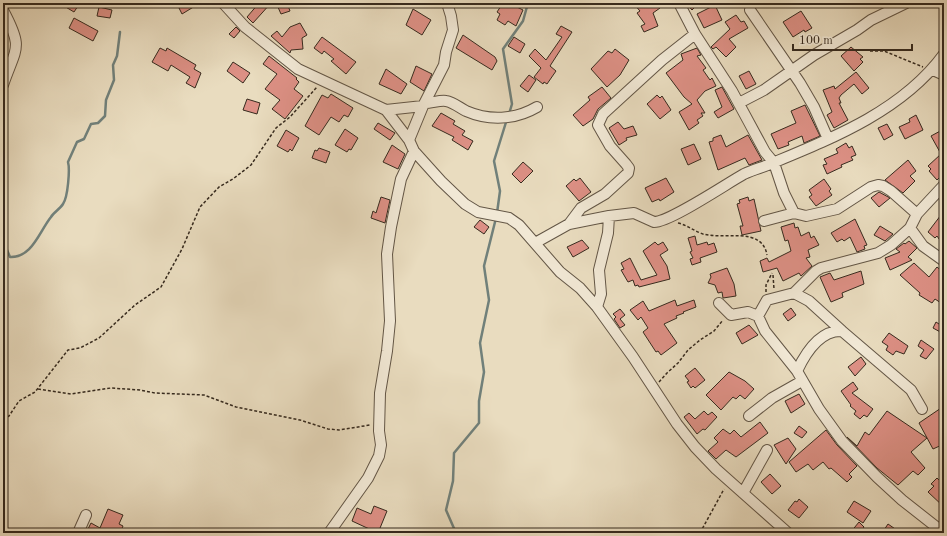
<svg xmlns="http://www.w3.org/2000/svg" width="947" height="536" viewBox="0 0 947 536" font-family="'Old Standard TT',serif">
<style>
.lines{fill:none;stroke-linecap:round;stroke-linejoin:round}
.stream{stroke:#71807a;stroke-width:2.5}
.building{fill:#dd9085;stroke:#362a1e}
.minor-casing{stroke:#635646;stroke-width:12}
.path{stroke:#362a1e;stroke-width:1.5;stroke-dasharray:3 2;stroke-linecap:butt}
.minor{stroke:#f1e8d5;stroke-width:10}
</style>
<rect width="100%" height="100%" fill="#e9dcbf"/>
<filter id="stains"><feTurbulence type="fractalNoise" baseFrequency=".005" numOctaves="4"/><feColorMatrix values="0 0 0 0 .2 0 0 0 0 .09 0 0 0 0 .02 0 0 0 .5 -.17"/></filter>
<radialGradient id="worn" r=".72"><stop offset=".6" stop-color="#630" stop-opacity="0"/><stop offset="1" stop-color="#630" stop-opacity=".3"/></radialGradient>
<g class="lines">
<!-- stream -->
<path class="stream" d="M509,114L512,104L503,49L523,21L528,3
M497,213L500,191L494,161L507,119
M3,248L7,250L10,257C32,258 39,232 51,217C54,212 60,209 63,204C68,197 70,169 68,162L77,142L84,139L91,124L98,123L105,116L106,100L114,80L113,65L117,56L120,32
M456,533L446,510L453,481L454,453L479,423V401L484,372L480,343L489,300L484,266L496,218"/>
</g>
<!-- building -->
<path class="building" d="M59,3H80L74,12Z
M187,3H200L182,14L179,8Z
M259,3H271L253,23L247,17Z
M280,3H287L290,11L281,14L277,5Z
M503,3H520L517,7L523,10L516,26L508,21L505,25L497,20L500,14L497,12Z
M633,3H656L660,8L653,13L658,26L644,32L641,26L645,24L637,13L640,11Z
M686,3H699L692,10Z
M715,5L722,20L704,28L697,14Z
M99,7L112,10L110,18L97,16Z
M413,9L431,20L422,35L406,25Z
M801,11L812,28L805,32L804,30L793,37L783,22Z
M736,15L741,22L744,21L748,28L729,39L736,47L726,57L716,47L713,49L711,47L730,29L725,22Z
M74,18L98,31L93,41L69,28Z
M300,23L307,35L302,38L303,49L291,50L290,53L271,36L277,31L282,37L290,27Z
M561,26L572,32L550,66L556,71L547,84L544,82L543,84L534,77L541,68L529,56L535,49L546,60L562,37L556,34Z
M236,27L240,31L234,38L229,34Z
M463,35L495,57L497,61L492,70L456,48Z
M322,37L356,62L346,74L331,61L334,59L324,51L322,54L314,48Z
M514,37L525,44L520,53L508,46Z
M851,47L863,57L860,59L863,62L854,71L841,56Z
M160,48L166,51L167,48L196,65L194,69L201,73L195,88L186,83L190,77L171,65L168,71L152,62Z
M697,48L701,55L697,56L706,68L703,70L710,80L712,78L716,86L705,91L697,100L705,113H701L703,116L697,120L699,123L689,130L679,112L692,104L684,97L666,73L683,60L681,54Z
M615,49L629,60L620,75L607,87L591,69L608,51L612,53Z
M269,56L297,78L296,79L299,82L294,89L303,96L285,119L272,109L280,100L265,89L277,74L263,64Z
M233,62L250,73L243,83L227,71Z
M416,66L432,74L424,91L410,82Z
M386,69L407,84L401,94L379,84Z
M749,71L756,84L746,89L739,76Z
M856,72L869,88L862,94L854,84L841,95L839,98L841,103H839L848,120L834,128L827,115L832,112L823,90L834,86L835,89Z
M529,75L536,80L528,92L520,86Z
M602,87L611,98L598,109L593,119L583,126L573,115L590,100L588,97Z
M722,87L734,109L718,118L714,112L722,107L715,90Z
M331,94L353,108L348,117L344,115L339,122L331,117L319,135L305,126L322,95L328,98Z
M657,95L660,98L662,96L671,110L660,119L647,104Z
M247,99L260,103L257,114L243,110Z
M805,105L820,136L804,143L802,136L788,142L789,145L778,149L771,134L796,123L791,111Z
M441,113L455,121L453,124L465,131L462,135L473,141L468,150L452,140L454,137L432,126Z
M916,115L923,130L905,139L899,127L910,122L909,119Z
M618,122L624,129L633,126L637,135L626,138L627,140L619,145L609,128Z
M378,123L395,133L390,140L374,129Z
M887,124L893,135L884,140L878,128Z
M345,129L358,138L351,150L349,149L347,152L335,145Z
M944,129V179L941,176L937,180L929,171L931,169L928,166L941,154L931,136Z
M286,130L299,138L292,151L290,149L288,152L277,146Z
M721,135L726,147L748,135L762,160L749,165L745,158L718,170L709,142L713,141V138Z
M846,143L849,148L852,146L856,155L851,157L853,160L841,165L842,167L827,174L823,165L827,164L824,159L838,153L836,149Z
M694,144L701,159L688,165L681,149Z
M392,145L405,154L398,169L383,162Z
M319,148L330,152L326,163L312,158L315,150L317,151Z
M908,160L916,171L910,176L915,181L903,193L885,180Z
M523,162L533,171L521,183L512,174Z
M580,178L591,192L579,201L566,186L574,179L576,181Z
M666,178L674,192L660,201L659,199L652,202L645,188Z
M824,179L831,189L829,191L832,195L816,206L809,197L812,195L809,190Z
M879,192L890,198L879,207L871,198Z
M381,197L390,200L385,223L371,218L373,211L376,213Z
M748,197L749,201L754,199L761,231L742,235L740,226H743L737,204L740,203L739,200Z
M944,211V246L937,236L935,238L928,232Z
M855,219L867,245L864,246L865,249L857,252L850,237L844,241L842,239L837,242L831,233Z
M480,220L489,227L484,234L474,227Z
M794,223L795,228L798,227L801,236L809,232L811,238L814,236L819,245L808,250L810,257L806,258L812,266L801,276L799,273L783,281L777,268L763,272L760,261L767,258L769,262L791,251L788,240L785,241L781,227Z
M880,226L893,234L885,241L874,235Z
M695,236L697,245L707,242L708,245L714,243L717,252L700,258L701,262L692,265L690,259L693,258L690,252L692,251L688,238Z
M582,240L589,248L573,257L567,247Z
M909,241L917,248L908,257L912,260L890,270L885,258L900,252L896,249L904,243L905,244Z
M655,242L658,245L663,242L668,250L660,255L667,266L670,279L639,287L638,285L635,286L633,280L628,282L621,270L624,269L621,263L630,258L641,280L657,275L643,251Z
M914,263L929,277L937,267L944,273V305L935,299L932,303L919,295L920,293L900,275Z
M727,268L734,284L736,296L723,298L722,292L718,293L715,285L708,283L711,277L710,274Z
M861,271L864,284L842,293L843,297L831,302L820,277L830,273L834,280Z
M675,300L677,306L694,300L696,307L683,312L684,313L676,316L677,318L664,324L677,343L661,355L658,351L656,352L643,332L648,328L641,317L638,320L630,310L643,301L649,311Z
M791,308L796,315L788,321L783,314Z
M620,309L625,315L620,319L625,325L620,328L614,319L616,317L613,314Z
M944,315V334L933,328L936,322L939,324Z
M749,325L758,335L742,344L736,333Z
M889,333L908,346L904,354L896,351L893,355L886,350L888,346L882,342Z
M921,340L934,349L926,359L920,356L924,350L918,346Z
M861,357L866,364L855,376L848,367Z
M695,368L705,380L695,388L693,386L691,388L687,382L689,381L685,376Z
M729,372L745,381L754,389L745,399L740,395L736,399L733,397L721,410L706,395Z
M853,382L858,389L852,393L873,409L867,417L864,415L860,419L854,414L856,411L850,406L851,405L841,391Z
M799,394L805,404L791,413L785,401Z
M944,406V444L933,449L919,423Z
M704,411L708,415L712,412L717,417L705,430L703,429L697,434L684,417L689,413L695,419Z
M887,411L927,438L911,452L925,468L918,475L913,471L898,485L877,468L847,437L857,446L865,432L869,435Z
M760,422L768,433L736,457L726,450L716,459L708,451L718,442L714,438L723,429L730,434L734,430L741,437Z
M799,426L807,432L802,438L794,433Z
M826,430L837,445L857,466L849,474L852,477L847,482L831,468L829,469L823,462L813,470L808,464L796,472L789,462Z
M788,438L796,449L786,464L774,445Z
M770,474L781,486L772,494L761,482Z
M944,477V507L928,492L934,486L931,484L937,478L940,481Z
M799,499L808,507L799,518L788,510L795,501L797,502Z
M854,501L871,511L863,523L847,512Z
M374,506L387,511L378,533L352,521L357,508L371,514Z
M108,509L123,515L119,524L123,526L120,533H86L91,523L100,528Z
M859,522L864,527L860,533H850Z
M888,524L901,533H882Z"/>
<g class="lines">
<!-- minor casing -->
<g class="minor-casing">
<path id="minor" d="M223,3L245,27L298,69L386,110L409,140L414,151L441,181L465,204L478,212L509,218L519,225L560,272L580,288L597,307L633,357L677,424L695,447L716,469L788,533
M679,3L695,34L732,91L765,152L774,163L784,193L794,213
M3,10C24,49 16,47 3,85
M750,10L800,83L814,107L828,139
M933,70L944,75
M425,103C432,103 440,100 446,101C453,102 460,108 466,111C489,121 515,120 537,107
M739,103L764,90L814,55L857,30L871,20L906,3
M386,110L423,106
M409,140L423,106L444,65L446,52L453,30L451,16L447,3
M944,185L917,214L910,228L923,246L944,261
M764,221L794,213L806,216L837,209L871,187L878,185L883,186L891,191L917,214
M569,224L581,208L605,194L628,173L629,168L626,164L610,146L598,125L603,114L662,60L695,34
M910,228L891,245L878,253L821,268L816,271L794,293L767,300L758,316L765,331L797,371L819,409L842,441L877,477L902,500L944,533
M535,243L569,224L609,216L634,213L654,222C670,222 726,184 744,174C754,169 765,167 775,162C836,137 904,109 944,54
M794,293L809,301L842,331
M719,303L731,315L748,312L758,316
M597,307L601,294L599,270L608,233L609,216
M797,371C805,354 820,330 842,331L911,390L922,409
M749,416L772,398L802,381
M743,493L767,450
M78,533L86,515
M329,533L368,478L379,456L381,445L379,431L380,393L387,351L390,321L387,254L391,227L401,179L414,151"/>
</g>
<!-- path -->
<path class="path" d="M870,51H884L923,67
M678,223C687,225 694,231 703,234C724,240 762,226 767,255
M773,275L774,289
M766,292V285L772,273
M659,382L667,373L678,363L688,350L700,340L714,331L723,320
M38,389L71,394L111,388L140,390L155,393L204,395L236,407L300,420L328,429L339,430L370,425
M3,419L9,416L19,401L35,392L68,350L80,348L99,338L135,305L161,287L182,249L200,207L219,187L233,179L251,165L276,128L290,117L317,87
M700,533L724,489"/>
<!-- minor -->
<use href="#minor" class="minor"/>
</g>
<!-- margin -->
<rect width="947" height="536" fill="none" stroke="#e9dcbf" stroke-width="16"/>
<rect x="4" y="4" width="939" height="528" fill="none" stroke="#362a1e" stroke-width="2"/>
<rect x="8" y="8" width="931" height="520" fill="none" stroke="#362a1e"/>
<!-- scale -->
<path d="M793 44v6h119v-6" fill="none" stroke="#362a1e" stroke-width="2"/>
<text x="799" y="44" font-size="12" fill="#362a1e" stroke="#f1e8d5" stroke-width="3" paint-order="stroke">100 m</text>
<rect width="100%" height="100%" filter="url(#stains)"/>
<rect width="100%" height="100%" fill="url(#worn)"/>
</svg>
